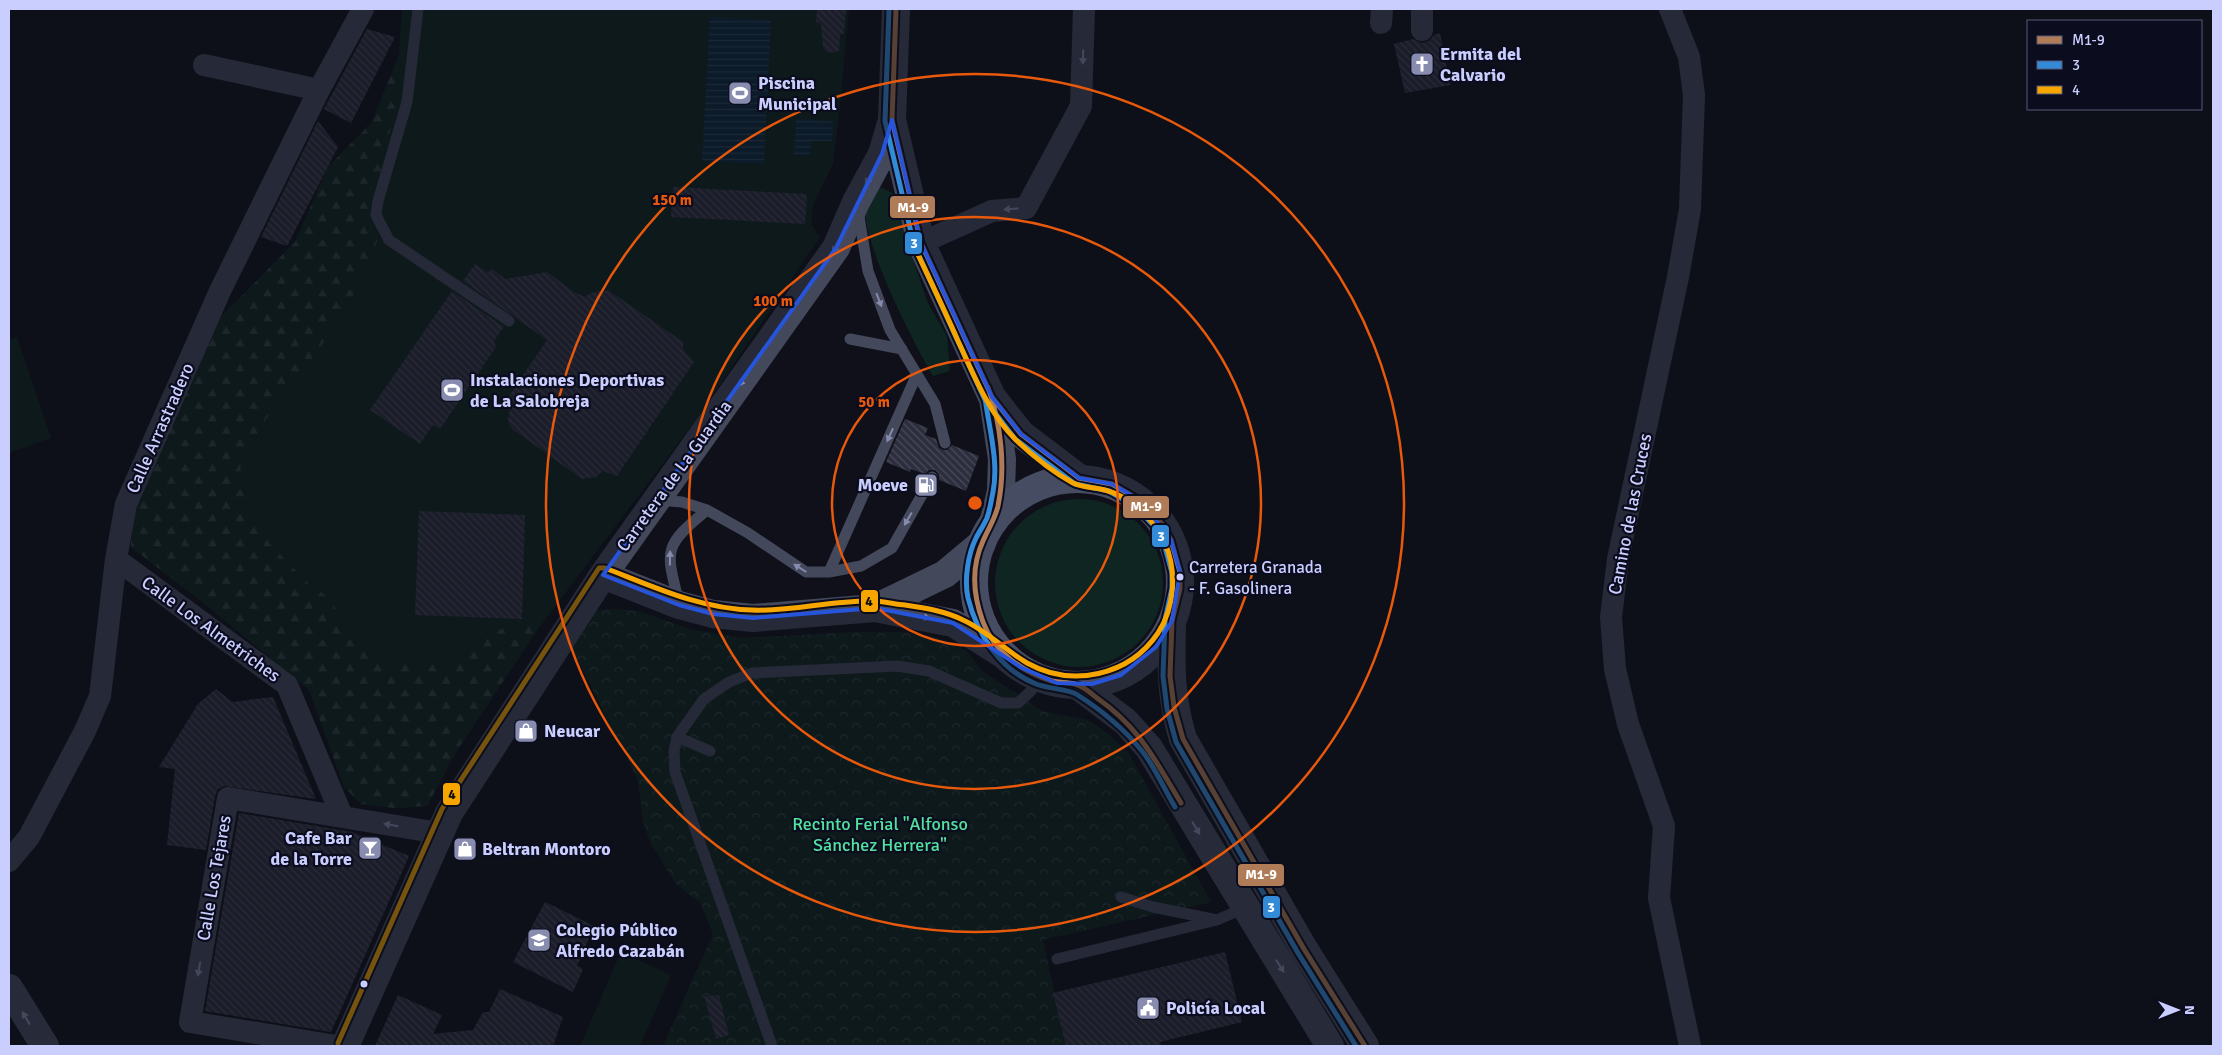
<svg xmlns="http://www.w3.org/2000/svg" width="2222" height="1055" viewBox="0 0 2222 1055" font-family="Signika,sans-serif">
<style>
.green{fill:#0e2521}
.forest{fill:url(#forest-firs)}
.park{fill:url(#park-crowns)}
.water{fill:url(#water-rules)}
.building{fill:url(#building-back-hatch)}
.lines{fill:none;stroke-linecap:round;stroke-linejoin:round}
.service{stroke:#44485b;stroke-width:11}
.minor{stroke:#44485b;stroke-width:22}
.tertiary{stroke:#44485b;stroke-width:28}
.secondary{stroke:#464c61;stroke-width:28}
.bus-1-casing{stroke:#0b0c1e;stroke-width:9}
.bus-2-casing{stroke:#0b0c1e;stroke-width:9}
.bus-3-casing{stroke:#0b0c1e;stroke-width:9}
.bus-1{stroke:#b07c57;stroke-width:5}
.bus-2{stroke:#338bd7;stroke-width:5}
.bus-3{stroke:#f7a600;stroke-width:5}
.oneway{fill:#868bad}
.oneway2{fill:#888db0}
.marked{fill:none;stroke:#2654da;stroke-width:4;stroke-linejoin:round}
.ring{fill:none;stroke:#e8590c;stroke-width:2.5}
.bus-dot{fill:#c9ceff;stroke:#0b0c1e;stroke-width:2}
.labels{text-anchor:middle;stroke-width:4.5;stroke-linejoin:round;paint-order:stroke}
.bus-label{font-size:17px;fill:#c9ceff;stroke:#0b0c1e;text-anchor:start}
.poi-label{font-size:18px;font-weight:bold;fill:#c9ceff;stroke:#0b0c1e;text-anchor:start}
.street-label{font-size:18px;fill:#c9ceff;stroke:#0b0c1e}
.park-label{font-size:18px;fill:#52e19e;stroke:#0b0c1e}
.centre{fill:#e8590c;stroke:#0b0c1e;stroke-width:2.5}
.ring-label{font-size:15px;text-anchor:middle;font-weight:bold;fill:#e8590c;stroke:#0b0c1e;stroke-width:4.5;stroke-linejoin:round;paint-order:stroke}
.line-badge{stroke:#0b0c1e;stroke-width:2}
.badge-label{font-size:14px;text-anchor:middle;font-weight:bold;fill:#fff}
.pale-badge-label{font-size:14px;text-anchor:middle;font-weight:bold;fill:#111}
</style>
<defs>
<pattern id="forest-firs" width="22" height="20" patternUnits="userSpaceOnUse" patternTransform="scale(1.25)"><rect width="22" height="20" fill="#0e2521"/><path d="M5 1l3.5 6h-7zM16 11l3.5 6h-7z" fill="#304342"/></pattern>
<pattern id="park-crowns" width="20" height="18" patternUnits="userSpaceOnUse" patternTransform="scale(1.25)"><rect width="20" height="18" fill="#0e2521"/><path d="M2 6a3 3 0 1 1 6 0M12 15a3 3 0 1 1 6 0" fill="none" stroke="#304342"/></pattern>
<pattern id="water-rules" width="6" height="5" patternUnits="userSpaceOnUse" patternTransform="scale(1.25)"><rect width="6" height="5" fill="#0a283c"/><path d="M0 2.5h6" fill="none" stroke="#2c4659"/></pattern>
<pattern id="building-back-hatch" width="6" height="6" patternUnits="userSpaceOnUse" patternTransform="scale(1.25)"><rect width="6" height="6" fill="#2c2e3e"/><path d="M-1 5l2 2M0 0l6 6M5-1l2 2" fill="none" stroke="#494b5b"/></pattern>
</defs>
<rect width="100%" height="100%" fill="#0f101a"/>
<!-- green -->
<path class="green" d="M402,9H849L841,96L833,164L813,205L811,224L820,237L698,417L538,629L456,752L427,806L394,808L361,804L344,787L309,690L205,604L131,547L219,319L295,242L328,167L372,122L399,55Z
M877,186L893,193L908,245L928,303L947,336L950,371L933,376C915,346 857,234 866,202C867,197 874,190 877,186Z
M17,337L51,438L9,453V340Z
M995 583a84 84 0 1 1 168 0a84 84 0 1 1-168 0Z
M621,952L671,975L640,1046H580Z"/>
<!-- forest -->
<path class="forest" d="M399,55L402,76L369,226L378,239L356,291L316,354L290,386L261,426L240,467L247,503L269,543L308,583L329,598L357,645L384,661L439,665L458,661L473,651L486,637L521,619L538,629L456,752L427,806L394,808L361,804L344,787L309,690L205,604L131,547V512L219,319L295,242L328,167L372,122Z"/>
<!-- park -->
<path class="park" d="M613,609L639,611L690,629L741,638L855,632H904L938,638L967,651L981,670L1042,711L1088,720L1107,733L1128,752L1211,902L1043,940L1066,1046H663L713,934L701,904L675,883L650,842L643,821L638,780L571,647L595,610Z"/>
<!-- water -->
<path class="water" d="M710,17L771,20L764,164L702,161Z
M796,119L833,121L832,141H811L810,155H794Z"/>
<!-- building -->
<path class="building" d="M817,9H846L844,33L840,35L839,51L828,53L823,48L821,23L816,22Z
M367,29L395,37L351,123L324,109Z
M1440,33L1450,85L1405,93L1394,44L1413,39L1422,43L1429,41L1434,35Z
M318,121L338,147L287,246L261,237Z
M673,187L807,194L805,224L671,217Z
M475,264L488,273L491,268L505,279L547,272L574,292L585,297L590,293L608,290L683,342V350L694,362L617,476L603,471L596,477L582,479L512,429L508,422L510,408L504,403L547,340L463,281Z
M452,291L504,327L494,341L496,347L440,429L433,425L420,444L370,410Z
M905,419L928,428L925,435L936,439L939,448L943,450H947L952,445L979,456L966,491L939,480V474L935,470H929L925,474L911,469L910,472L886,462Z
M419,511L525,515L522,619L415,615Z
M216,689L232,702L273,697L316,799L224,786L218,789L215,796L206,850L167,845L175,769L159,767L198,704Z
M239,813L352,832L409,856L331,1032L205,1011Z
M545,902L594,926L577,966L583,969L573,992L513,962Z
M1225,952L1242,1022L1160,1042L1161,1046H1066L1053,993Z
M500,989L563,1017L553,1046H375L398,995L442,1015L433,1034L473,1030L483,1012H489Z
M719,995L729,1035L716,1039L704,996Z"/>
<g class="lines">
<!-- service -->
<path class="service" d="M418,9L407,102L378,201L376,215L389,240L509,321
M858,211L868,271L890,330L935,404L945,443
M850,339L902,349
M659,500L682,502L707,510L748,533L806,572H829L917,374
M829,572L861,566L892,548L932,477
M679,603C666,550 662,547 707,510
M677,737L710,751
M1121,897L1153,907L1217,920L1244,908
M1057,959L1217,920
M772,1046L675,772L674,751L677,737L704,699L729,682L752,673L897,666L929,671L1001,703H1018L1031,691L1038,677"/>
<!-- minor -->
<path class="minor" d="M1422,9V30
M1670,9L1689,57L1694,95L1690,209L1678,277L1618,559L1611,617L1615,669L1628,724L1664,826L1659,898L1690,1046
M1381,23L1382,9
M204,65L319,90
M921,243L992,211L1026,208L1081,106L1084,9
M116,559L287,685L342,816
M9,861L29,837L85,731L100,696L116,559L126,504L220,291L319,90L363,9
M336,1046L190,1022L228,798L439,833"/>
<!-- tertiary -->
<path class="tertiary" d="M896,9L892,120L921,243L992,397L1021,434L1079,478
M993,399L1002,459L1001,491L994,521
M603,575L679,605L713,614L753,618L875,608L953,623L1007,657
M875,608L945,574L982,543
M345,1046L449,813L603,575L836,248L856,202L882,154L892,120"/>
<!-- secondary -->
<path class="secondary" d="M974 582a103 103 0 1 1 206 0a103 103 0 1 1-206 0Z
M1172,622C1171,666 1170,696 1183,739L1304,949L1365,1046
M1077,685L1126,722L1149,748L1330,1046
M9,988L45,1046"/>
<!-- bus-1 casing -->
<g class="bus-1-casing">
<path id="bus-1" d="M896,9L892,120L921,243L992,397L1021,434L1079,478L1112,484L1141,501L1163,525L1171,540L1180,572V589L1172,621L1170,676L1174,707L1183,739L1304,949L1365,1046
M988,387C1001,424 1006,467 998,506C995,519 988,529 983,541C971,567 973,595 983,622C994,652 1022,672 1052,681C1060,683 1067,682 1075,684C1083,686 1091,693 1097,698C1140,728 1155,760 1181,803"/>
</g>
<!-- bus-2 casing -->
<g class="bus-2-casing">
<path id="bus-2" d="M889,9L885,121L914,245L985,400L1015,439L1075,484L1109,491L1136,507L1157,529L1164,543L1172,573V588L1165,620L1163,676L1167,709L1176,742L1298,953L1356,1046
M985,398C989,428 999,462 993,492C991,501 990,510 987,518C984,525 979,532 976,538C968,554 964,580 968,598C977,634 1000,670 1036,684C1046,688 1070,690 1076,694C1100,709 1124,729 1142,751C1155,767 1164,789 1175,807"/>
</g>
<!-- bus-3 casing -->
<g class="bus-3-casing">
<path id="bus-3" d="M338,1043L442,809L599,568H605C652,586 700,609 752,610C792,612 832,600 872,601C883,601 894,604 905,605C925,608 945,611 963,620C987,631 1005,650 1027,663C1072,688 1129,676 1158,633C1175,607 1177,571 1165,543C1154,519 1131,497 1105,490C1094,487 1083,488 1073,483C1053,472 1032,455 1016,440C988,412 974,375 958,341C944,309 929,278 914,246"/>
</g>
<!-- bus-1 -->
<use href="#bus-1" class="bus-1"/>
<!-- bus-2 -->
<use href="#bus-2" class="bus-2"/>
<!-- bus-3 -->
<use href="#bus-3" class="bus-3"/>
</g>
<!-- one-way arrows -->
<defs><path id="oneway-solid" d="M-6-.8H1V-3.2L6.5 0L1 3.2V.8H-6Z" transform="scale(1.25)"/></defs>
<g class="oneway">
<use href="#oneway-solid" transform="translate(1083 57) rotate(92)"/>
<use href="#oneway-solid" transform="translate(869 178) rotate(119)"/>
<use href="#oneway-solid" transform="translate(1011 209) rotate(175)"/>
<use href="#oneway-solid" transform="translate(836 246) rotate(118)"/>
<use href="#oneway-solid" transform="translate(879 300) rotate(69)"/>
<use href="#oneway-solid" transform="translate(743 380) rotate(125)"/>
<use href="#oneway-solid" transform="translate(890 435) rotate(114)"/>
<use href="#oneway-solid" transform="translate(908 519) rotate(120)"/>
<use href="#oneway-solid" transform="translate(670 558) rotate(-89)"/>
<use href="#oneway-solid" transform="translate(800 568) rotate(-148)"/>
<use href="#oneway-solid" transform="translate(923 617) rotate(11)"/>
<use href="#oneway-solid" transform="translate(391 825) rotate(-170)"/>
<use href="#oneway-solid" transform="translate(199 969) rotate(100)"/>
</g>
<g class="oneway2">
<use href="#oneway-solid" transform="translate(1196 828) rotate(59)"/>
<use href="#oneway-solid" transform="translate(1280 966) rotate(58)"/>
<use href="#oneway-solid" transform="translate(26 1018) rotate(-121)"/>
</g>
<!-- marked area -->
<path d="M0 0H2222V1055H0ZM892,120L921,243L992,397L1021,434L1079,478L1112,484L1141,501L1171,540L1180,572L1172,621L1156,647L1121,675L1092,684L1057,683L1022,668L953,623L875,608L753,618L713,614L679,605L603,575L836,248L882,154Z" fill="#0f101a" fill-opacity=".55" fill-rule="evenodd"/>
<path class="marked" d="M892,120L921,243L992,397L1021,434L1079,478L1112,484L1141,501L1171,540L1180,572L1172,621L1156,647L1121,675L1092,684L1057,683L1022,668L953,623L875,608L753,618L713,614L679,605L603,575L836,248L882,154Z"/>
<!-- distance rings -->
<g class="ring">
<circle cx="975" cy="503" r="143"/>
<circle cx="975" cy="503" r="286"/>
<circle cx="975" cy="503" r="429"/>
</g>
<!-- icons -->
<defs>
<g id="church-square" transform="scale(1.25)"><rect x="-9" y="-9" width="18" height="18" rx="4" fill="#888caf" stroke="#0b0c1e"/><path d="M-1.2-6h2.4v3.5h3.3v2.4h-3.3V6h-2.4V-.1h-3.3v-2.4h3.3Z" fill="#fff"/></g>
<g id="stadium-square" transform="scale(1.25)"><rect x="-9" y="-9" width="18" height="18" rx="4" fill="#888caf" stroke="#0b0c1e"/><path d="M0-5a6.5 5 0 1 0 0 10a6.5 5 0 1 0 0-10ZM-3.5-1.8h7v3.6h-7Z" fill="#fff"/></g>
<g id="fuel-square" transform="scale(1.25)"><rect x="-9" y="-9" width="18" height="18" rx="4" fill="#888caf" stroke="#0b0c1e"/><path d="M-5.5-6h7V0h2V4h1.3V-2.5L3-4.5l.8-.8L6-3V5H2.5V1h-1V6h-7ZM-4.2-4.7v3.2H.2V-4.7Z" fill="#fff"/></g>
<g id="shop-square" transform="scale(1.25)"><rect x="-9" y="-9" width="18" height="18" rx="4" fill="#888caf" stroke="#0b0c1e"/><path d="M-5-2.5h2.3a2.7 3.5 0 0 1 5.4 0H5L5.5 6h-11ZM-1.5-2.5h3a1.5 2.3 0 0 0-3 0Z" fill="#fff"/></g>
<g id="bar-square" transform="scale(1.25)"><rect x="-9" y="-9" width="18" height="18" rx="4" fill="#888caf" stroke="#0b0c1e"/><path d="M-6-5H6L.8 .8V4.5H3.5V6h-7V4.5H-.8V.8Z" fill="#fff"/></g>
<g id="school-square" transform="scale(1.25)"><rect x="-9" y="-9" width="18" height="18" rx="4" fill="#888caf" stroke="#0b0c1e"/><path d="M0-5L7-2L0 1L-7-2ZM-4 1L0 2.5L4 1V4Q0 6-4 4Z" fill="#fff"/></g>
<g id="civic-square" transform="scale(1.25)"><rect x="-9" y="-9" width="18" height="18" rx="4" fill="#888caf" stroke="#0b0c1e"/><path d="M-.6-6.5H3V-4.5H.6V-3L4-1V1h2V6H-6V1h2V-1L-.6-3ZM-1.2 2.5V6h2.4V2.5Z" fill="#fff"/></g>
</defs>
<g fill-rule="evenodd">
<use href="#church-square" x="1422" y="64"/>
<use href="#stadium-square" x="740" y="93"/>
<use href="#stadium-square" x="452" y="390"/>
<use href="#fuel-square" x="926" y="485"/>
<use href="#shop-square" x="526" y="731"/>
<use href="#bar-square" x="370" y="848"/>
<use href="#shop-square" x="465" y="849"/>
<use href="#school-square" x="539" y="940"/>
<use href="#civic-square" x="1148" y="1008"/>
</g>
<!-- markers -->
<g class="bus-dot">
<circle cx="1180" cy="577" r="4.5"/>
<circle cx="364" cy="984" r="4.5"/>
</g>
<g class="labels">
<!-- bus labels -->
<g class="bus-label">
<text x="1189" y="573">Carretera Granada<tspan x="1189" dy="21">- F. Gasolinera</tspan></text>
</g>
<!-- poi labels -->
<g class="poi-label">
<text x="1440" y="60">Ermita del<tspan x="1440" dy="21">Calvario</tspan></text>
<text x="758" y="89">Piscina<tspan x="758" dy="21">Municipal</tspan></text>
<text x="470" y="386">Instalaciones Deportivas<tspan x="470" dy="21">de La Salobreja</tspan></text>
<text x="908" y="491" text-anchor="end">Moeve</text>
<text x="544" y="737">Neucar</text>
<text x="352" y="844" text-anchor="end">Cafe Bar<tspan x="352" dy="21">de la Torre</tspan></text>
<text x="482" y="855">Beltran Montoro</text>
<text x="556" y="936">Colegio Público<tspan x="556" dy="21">Alfredo Cazabán</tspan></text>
<text x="1166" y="1014">Policía Local</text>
</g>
<!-- street labels -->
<g class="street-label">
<text transform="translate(160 428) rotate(-66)" y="6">Calle Arrastradero</text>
<text transform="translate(674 476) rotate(-54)" y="6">Carretera de La Guardia</text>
<text transform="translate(1630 514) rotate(-79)" y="6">Camino de las Cruces</text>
<text transform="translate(211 629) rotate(36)" y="6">Calle Los Almetriches</text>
<text transform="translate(214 878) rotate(-80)" y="6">Calle Los Tejares</text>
</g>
<!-- park labels -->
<g class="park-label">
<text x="880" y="830">Recinto Ferial "Alfonso<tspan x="880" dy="21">Sánchez Herrera"</tspan></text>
</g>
</g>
<circle cx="975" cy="503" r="8" class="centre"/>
<g class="ring-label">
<text x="672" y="205">150 m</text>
<text x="773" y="306">100 m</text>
<text x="874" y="407">50 m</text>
</g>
<g class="line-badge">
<rect x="889" y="195" width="47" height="24" rx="5" fill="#b07c57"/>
<rect x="904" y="231" width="19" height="24" rx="5" fill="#338bd7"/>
<rect x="1122" y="495" width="48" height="24" rx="5" fill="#b07c57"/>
<rect x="1151" y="524" width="19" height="24" rx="5" fill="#338bd7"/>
<rect x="860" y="589" width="19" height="24" rx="5" fill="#f7a600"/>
<rect x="442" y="782" width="19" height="24" rx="5" fill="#f7a600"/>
<rect x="1237" y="863" width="48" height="24" rx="5" fill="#b07c57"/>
<rect x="1262" y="895" width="19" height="24" rx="5" fill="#338bd7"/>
</g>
<g class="badge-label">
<text x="913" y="212">M1-9</text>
<text x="914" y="248">3</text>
<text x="1146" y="511">M1-9</text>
<text x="1161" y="541">3</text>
<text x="1261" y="879">M1-9</text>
<text x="1271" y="912">3</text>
</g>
<g class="pale-badge-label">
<text x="869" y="606">4</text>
<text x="452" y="799">4</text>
</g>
<!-- border -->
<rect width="2222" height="1055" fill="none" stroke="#c9ceff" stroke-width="20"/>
<!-- legend -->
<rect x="2027" y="20" width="175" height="90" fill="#0b0c1e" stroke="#575a78"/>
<rect x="2037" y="36" width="25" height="8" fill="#b07c57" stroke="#575a78"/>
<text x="2072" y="45" font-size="15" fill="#c9ceff">M1-9</text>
<rect x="2037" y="61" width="25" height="8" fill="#338bd7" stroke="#575a78"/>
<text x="2072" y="70" font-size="15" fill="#c9ceff">3</text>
<rect x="2037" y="86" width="25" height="8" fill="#f7a600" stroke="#575a78"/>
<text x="2072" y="95" font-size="15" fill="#c9ceff">4</text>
<!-- north arrow -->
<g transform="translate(2177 1010) rotate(90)" stroke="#0b0c1e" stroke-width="4" paint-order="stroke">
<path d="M0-4L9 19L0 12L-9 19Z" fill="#c9ceff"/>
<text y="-8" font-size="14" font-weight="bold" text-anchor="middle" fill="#c9ceff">N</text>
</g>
</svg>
